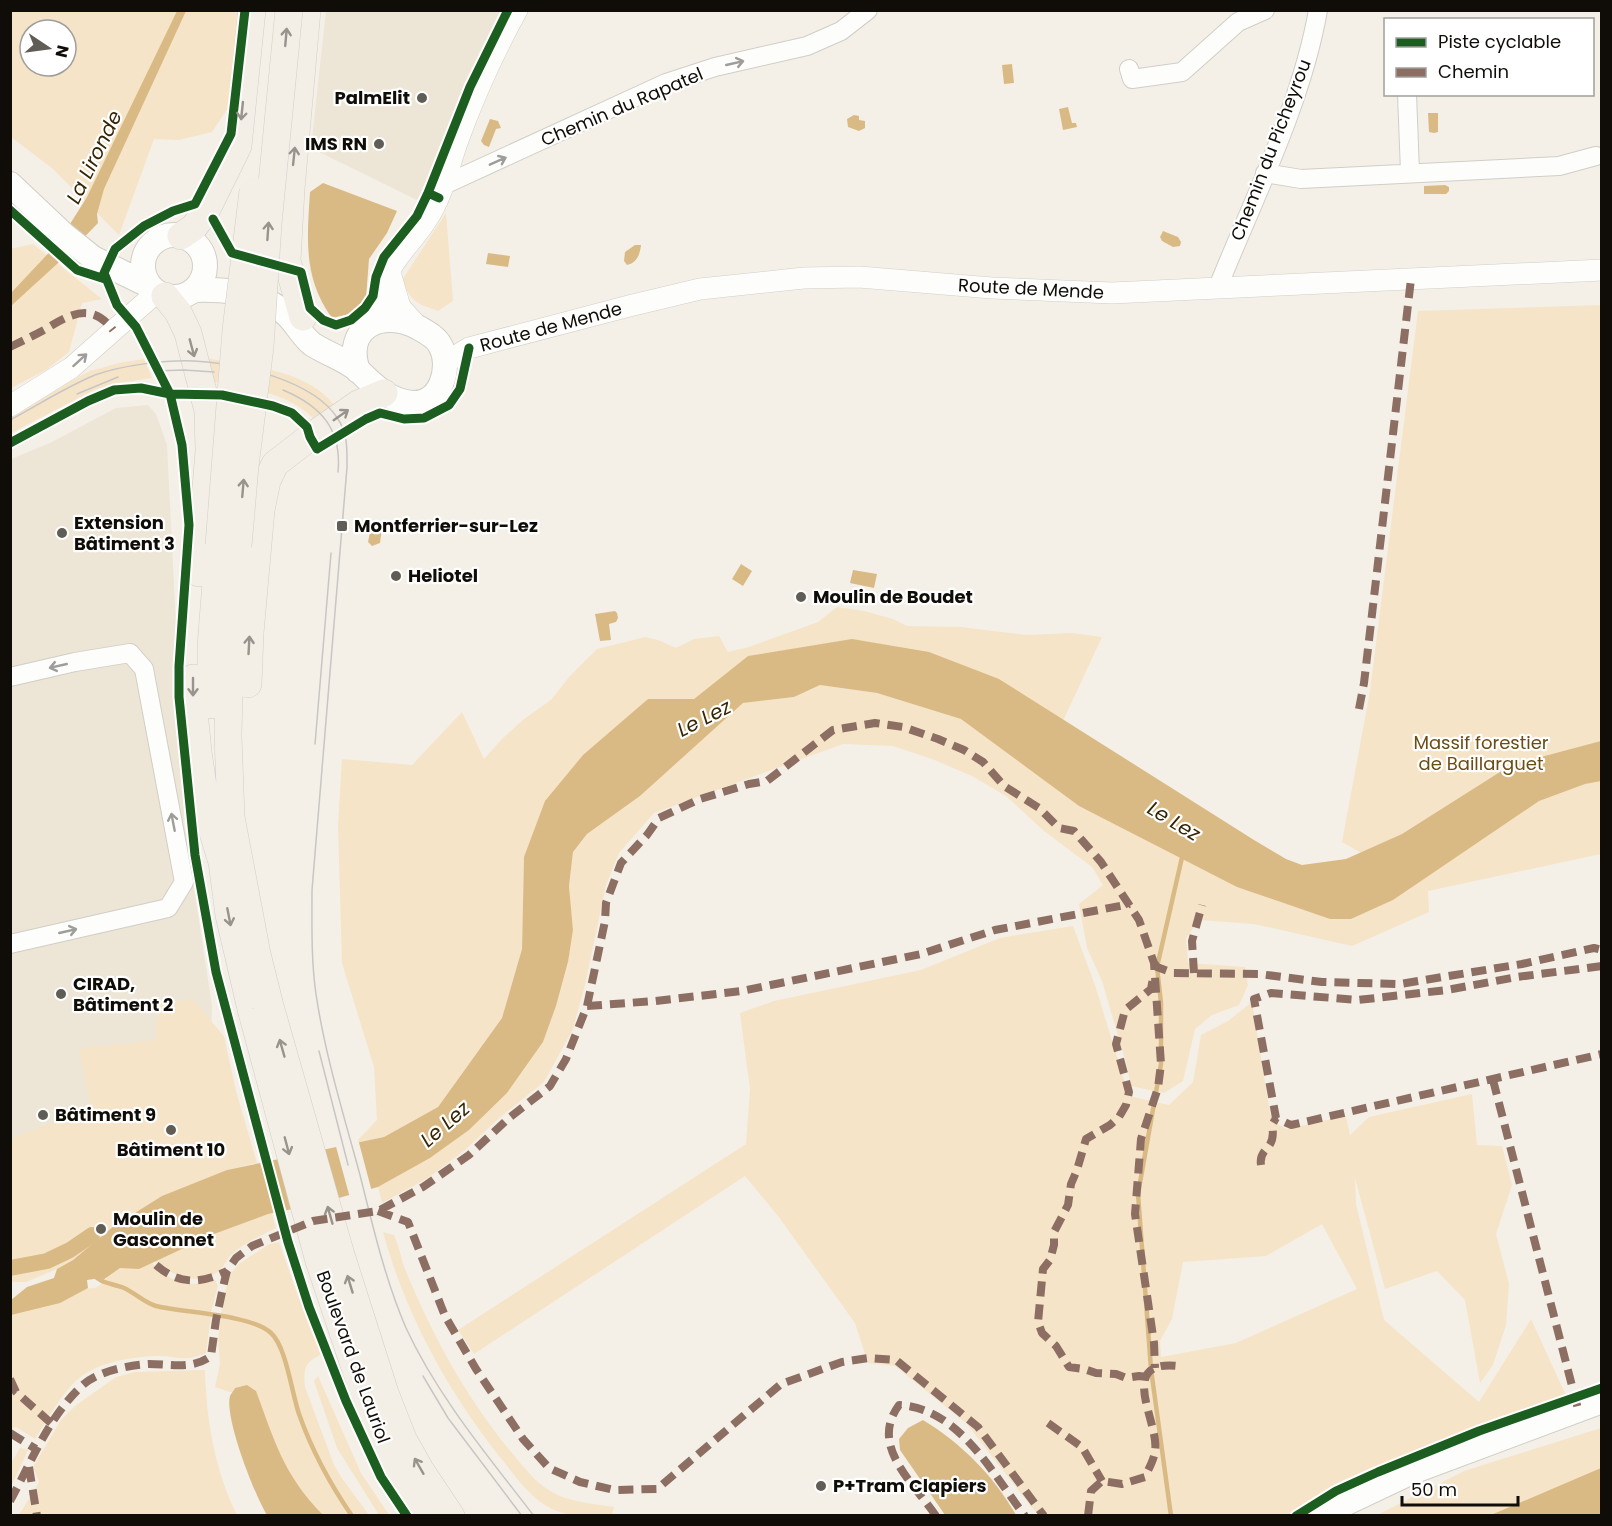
<svg xmlns="http://www.w3.org/2000/svg" width="1612" height="1526" viewBox="0 0 1612 1526" font-family="Poppins,sans-serif">
<style>
.built{fill:#ede5d5}
.green{fill:#f5e4c8;fill-rule:evenodd}
.water{fill:#daba84}
.pier{fill:#f4f0e7}
.lines{fill:none;stroke-linecap:round;stroke-linejoin:round}
.stream{stroke:#daba84;stroke-width:4.5}
.canal{stroke:#daba84;stroke-width:16}
.minor-casing{stroke:#d1cec7;stroke-width:20}
.tertiary-casing{stroke:#d1cec7;stroke-width:22}
.secondary-casing{stroke:#d1cec7;stroke-width:26}
.primary-casing{stroke:#d0ceca;stroke-width:28}
.minor{stroke:#fdfdfb;stroke-width:18}
.tertiary{stroke:#fdfdfb;stroke-width:21}
.secondary{stroke:#fdfdfb;stroke-width:24}
.primary{stroke:#f3eee6;stroke-width:27}
.tram{stroke:#c7c6c4;stroke-width:1.5}
.primary-bridge-casing{stroke:#d0ceca;stroke-width:28;stroke-linecap:butt}
.primary-bridge{stroke:#f3eee6;stroke-width:27}
.quiet{stroke:#8d6e63;stroke-width:8;stroke-dasharray:15 8;stroke-linecap:butt}
.cycleway-casing{stroke:#fff;stroke-width:13}
.cycleway{stroke:#1b5e20;stroke-width:9}
.oneway{stroke:#98948d}
.oneway2{stroke:#9e9d9a}
.poi-dot{fill:#605c56;stroke:#fff;stroke-width:2}
.labels{text-anchor:middle;stroke-width:4.5;stroke-linejoin:round;paint-order:stroke}
.poi-label{font-size:18px;font-weight:bold;fill:#100d08;stroke:#fff;text-anchor:start}
.street-label{font-size:18px;fill:#100d08;stroke:#fff}
.park-label{font-size:18px;fill:#6b4d14;stroke:#fff}
.water-label{font-size:20px;font-style:italic;fill:#372504;stroke:#fff}
</style>
<rect width="100%" height="100%" fill="#f4f0e7"/>
<!-- built -->
<path class="built" d="M326,11H505L417,200L311,148Z
M148,405L156,414L167,445L176,625V694L186,797L184,822L212,1006L210,1072L11,1213V459L50,443L116,408Z"/>
<!-- green -->
<path class="green" d="M10,11H240L228,108L212,132L179,140L154,139L119,235L53,169L11,137ZM30,30H66V66H30Z
M446,213L453,301L438,311C416,303 411,302 402,280Z
M33,244L102,299L82,303L69,352L46,370L11,388L10,249Z
M1601,305V854L1428,891L1429,912L1352,946L1254,924L1199,920L1186,938L1188,963L1245,967L1248,985L1239,1005L1212,1015L1195,1029L1183,1081L1164,1093L1131,1086L1127,1066L1102,981L1087,948L1079,904L1103,885L1092,867L1044,831L1006,796L972,776L932,759L893,746L843,744L654,813L619,853L606,885L585,985L573,1029L544,1082L498,1119L465,1150L428,1178L382,1203L378,1187L430,1158L469,1130L507,1093L543,1042L556,1006L567,967L573,930L569,886L573,852L587,834L640,796L743,703L794,697L820,685L877,693L962,719L1079,806L1330,919H1351L1393,900L1416,884L1342,842L1370,691L1418,311Z
M206,358C250,367 305,368 335,406L314,419C286,391 246,388 209,381Z
M144,359L152,378L117,383L94,390L11,433V412L90,371L119,363Z
M837,607L864,611L893,619L907,626L961,627L1026,635L1072,633L1102,637L1063,721L748,656L694,699H647L524,857L522,949L502,1018L438,1107L384,1137L355,1143L377,1120L374,1067L342,963L338,826L342,759L412,765L462,712L484,759L502,739L524,719L551,700L570,676L597,649L645,637L658,640L676,648L694,639L719,636L728,652L749,647L818,622Z
M1073,926L1095,985L1129,1096L1169,1105L1193,1082L1201,1035L1228,1021L1252,1002L1270,1113L1276,1123L1286,1129L1346,1116L1350,1135L1369,1117L1472,1094L1477,1145L1502,1146L1512,1185L1496,1234L1509,1284L1506,1325L1493,1365L1480,1383L1465,1300L1437,1271L1385,1289L1355,1178L1356,1204L1384,1320L1479,1402L1531,1319L1569,1402L1442,1447L1290,1515H1038L966,1423L895,1366L868,1363L855,1323L778,1216L745,1176L474,1354L458,1330L746,1144L750,1089L740,1013L774,1001L921,970L1000,938ZM1322,1224L1357,1289L1236,1343L1161,1357L1160,1341L1172,1319L1183,1262L1266,1256Z
M193,1000L224,1036L236,1091L257,1163L227,1170L57,1269L26,1282H14L11,1281V1139L49,1124L93,1116L79,1049L155,1040L159,1003Z
M271,1211L276,1228C260,1236 244,1243 231,1255C226,1259 225,1266 220,1270C199,1288 168,1275 152,1258Z
M383,1232L394,1235C399,1246 401,1258 405,1269C432,1334 463,1392 507,1447C521,1463 533,1481 552,1492C569,1502 594,1504 614,1507L612,1515C594,1516 574,1518 557,1511C535,1503 518,1480 504,1462C449,1394 406,1316 383,1232Z
M279,1242L298,1296L324,1353C306,1362 303,1366 305,1387L334,1465L341,1477L369,1515H321L286,1471L250,1392H230L215,1387L220,1364L218,1339L221,1315L226,1288L231,1273L240,1263L268,1245Z
M149,1260C169,1281 186,1289 215,1280L218,1286L212,1308L206,1353C183,1363 179,1356 157,1356C131,1357 98,1362 78,1379C61,1394 47,1420 35,1439L16,1427L11,1429L10,1306L88,1288C101,1292 111,1271 119,1262Z
M205,1370C206,1419 215,1471 237,1515H19L39,1482L33,1467L61,1420L75,1406L116,1377L135,1372Z
M318,1376L361,1473L389,1515H379L337,1448L314,1381Z
M1601,1428V1515L1375,1516L1464,1471Z
M20,1448L28,1450L11,1487V1463Z"/>
<!-- water -->
<path class="water" d="M177,11H186L104,189L97,214L98,223L69,253L11,306V293L58,243L87,197Z
M1012,64L1014,83L1004,84L1002,65Z
M1068,107L1072,123H1076L1077,127L1063,130L1059,109Z
M1428,113H1438V132L1434,133L1429,132Z
M854,115L859,116V120L865,121V128L859,131L848,127L847,119Z
M490,119L498,121L501,128L496,129L489,147L484,145L481,141Z
M323,183L397,211L387,233L369,259L366,298L350,314L332,318C303,278 307,239 310,192Z
M1445,185L1449,187V191L1446,194H1424V186Z
M1163,231L1178,237L1181,242L1180,246L1173,247L1162,241L1160,237Z
M635,245H641C640,254 637,263 627,265L624,261L625,252Z
M488,253L510,256L508,267L486,264Z
M376,523L382,528L380,543L372,546L368,542L371,527Z
M741,564L752,571L743,586L732,579Z
M853,570L877,574L874,588L850,583Z
M615,611L617,613L618,618L616,622L609,624L611,640L600,641L595,614Z
M852,639L929,652L999,679L1254,840L1286,859L1302,865L1346,859L1402,834L1511,765L1601,741V781L1585,784L1539,801L1393,900L1351,919H1330L1237,887L1079,806L961,719L877,693L820,685L794,697L743,703L640,796L587,834L573,852L569,886L573,930L568,962L556,1006L543,1042L507,1093L469,1130L430,1158L378,1187L317,1204L268,1214L214,1234L139,1269L120,1268L103,1280L101,1278L87,1280L88,1288L60,1303L11,1315V1300L27,1287L54,1278L57,1269L73,1260L114,1226L162,1196L227,1170L384,1137L438,1107L502,1018L522,949L524,857L545,801L583,755L648,699H694L748,656Z
M247,1385L256,1391C275,1442 283,1474 323,1515H267C255,1496 224,1417 230,1396C231,1393 234,1391 235,1388Z
M923,1420C961,1443 994,1476 1016,1515H945L900,1450L899,1439L908,1428Z
M1601,1468V1515H1491Z"/>
<!-- pier -->
<path class="pier" d="M358,1139L372,1192L350,1198L335,1143Z
M270,1157L286,1213L276,1215L261,1159Z"/>
<g class="lines">
<!-- stream -->
<path class="stream" d="M92,1273C100,1284 112,1283 124,1288C135,1293 145,1303 156,1306C184,1313 250,1314 271,1333C286,1346 292,1394 299,1414C312,1451 330,1484 352,1516
M1171,1516L1151,1369L1138,1194L1161,1064V1003L1157,967L1183,853"/>
<!-- canal -->
<path class="canal" d="M10,1268L47,1261L70,1250L92,1235"/>
<!-- minor casing -->
<g class="minor-casing">
<path id="minor" d="M1129,69L1132,79L1182,72L1238,22L1265,10
M1407,94L1410,172
M1265,173L1301,179L1559,166L1596,156
M444,185L666,83L715,67L807,46L841,31L868,10
M1218,287C1253,200 1302,103 1318,10
M10,677L75,662L130,653L144,669L184,882L168,908L10,944"/>
</g>
<!-- tertiary casing -->
<g class="tertiary-casing">
<path id="tertiary" d="M389,269L400,307L419,328
M379,321C377,313 379,306 380,299C387,261 407,250 426,221C443,196 448,168 458,140C474,96 494,52 517,10
M446,365L451,359L469,348L629,306L700,289L804,278L859,277L992,288L1112,293L1602,270
M10,406L71,368L157,292"/>
</g>
<!-- secondary casing -->
<g class="secondary-casing">
<path id="secondary" d="M10,184L63,234L93,258L150,286
M143 266a31 31 0 1 1 62 0a31 31 0 1 1-62 0Z
M195,290C226,289 265,292 288,316C297,325 302,336 312,344C327,354 345,359 359,371C374,386 390,401 412,403C442,405 452,365 440,345C436,337 426,332 419,328C382,308 343,327 358,371
M1319,1516L1412,1472L1602,1401"/>
</g>
<!-- primary casing -->
<g class="primary-casing">
<path id="primary" d="M181,236L194,227L205,213L238,146L252,10
M165,296L178,312L188,333L208,411L209,451L199,573
M303,317L287,261L291,189L307,10
M238,546L230,645L228,736L231,817L257,954L270,1006L341,1255L385,1393L403,1439L421,1471L451,1516
M193,678V702L198,752L207,813L221,859
M248,684L250,633L261,510L267,481L275,464L310,437L358,404L384,393
M211,705V646L219,545
M221,854L229,915L251,1009L319,1261L374,1424L391,1461L423,1516"/>
</g>
<!-- minor -->
<use href="#minor" class="minor"/>
<!-- tertiary -->
<use href="#tertiary" class="tertiary"/>
<!-- secondary -->
<use href="#secondary" class="secondary"/>
<!-- primary -->
<use href="#primary" class="primary"/>
<!-- tram -->
<path class="tram" d="M154,371L184,370L214,372
M283,390C321,406 342,429 338,472
M77,394L118,377
M10,420C38,405 66,387 95,375C123,365 165,360 194,361C237,363 314,380 338,419C348,434 347,450 347,467L312,890C312,924 311,960 316,994C325,1055 344,1116 360,1175C373,1227 385,1279 406,1328C438,1397 488,1456 534,1516
M315,744L331,553
M319,1051L348,1165
M423,1376L448,1418L522,1516"/>
<!-- primary-bridge casing -->
<g class="primary-bridge-casing">
<path id="primary-bridge" d="M219,545L236,330L253,191
M238,546L245,466L260,347L268,224L289,10"/>
</g>
<!-- primary-bridge -->
<use href="#primary-bridge" class="primary-bridge"/>
<!-- quiet -->
<path class="quiet" d="M10,347C22,341 33,336 44,330C69,315 91,301 113,330
M1359,709L1364,683L1411,279
M1154,963L1157,967L1173,973L1259,974L1322,982L1400,984L1522,964L1594,948L1602,950
M1602,966L1517,977L1447,990L1358,1000L1271,993L1254,999L1276,1118L1291,1125L1602,1054
M1194,973L1192,941L1202,905
M587,1006L655,1001L742,991L921,954L995,930L1130,904
M1493,1080L1578,1409
M1261,1165C1258,1146 1277,1152 1272,1125L1276,1118
M378,1211L408,1222L445,1316L476,1369L523,1439L549,1468L580,1482L614,1490L657,1489L781,1384L842,1362L869,1358L896,1360L978,1427L1044,1516
M156,1265C179,1285 200,1284 227,1271
M1147,1377L1139,1376L1126,1378L1116,1374L1096,1373L1084,1369L1069,1367L1056,1346L1042,1333L1038,1322L1043,1269L1050,1260L1054,1245V1232L1068,1205L1071,1184L1077,1170L1086,1139L1110,1125L1119,1117L1126,1105L1129,1092L1116,1044L1125,1010L1151,989L1153,978
M10,1379L16,1392L52,1424
M1048,1423L1082,1447L1102,1481
M10,1433L36,1449
M29,1467L37,1516
M10,1501C32,1461 49,1415 84,1384C99,1371 130,1365 149,1364C172,1364 192,1370 211,1356L216,1320L224,1283L227,1271L236,1258L252,1246L313,1221L378,1211L423,1187L469,1155L509,1118L550,1086L566,1059L587,1006L605,921L606,903L621,863L647,835L659,818L700,799L749,784L767,781L833,730L875,723L903,727L938,739L964,750L983,762L1004,786L1039,808L1059,828L1074,831L1101,862L1139,920L1154,963L1161,1064L1158,1088L1141,1139L1135,1214L1154,1343L1155,1368
M936,1516C913,1482 869,1446 899,1405C959,1408 992,1473 1025,1516
M1088,1516L1091,1491L1102,1481L1122,1484L1145,1477C1148,1470 1154,1460 1155,1451C1160,1423 1115,1359 1178,1366"/>
<!-- cycleway casing -->
<g class="cycleway-casing">
<path id="cycleway" d="M245,10L231,134L195,204L173,211L144,226L115,249L104,273L117,305L136,327L170,394L182,445L189,525L179,666V697L195,855L216,972L288,1242L309,1307L346,1401L381,1477L407,1516
M428,193L470,87L508,10
M10,210L77,270L105,279
M213,219L232,253L301,272L310,308L323,320L336,325L351,320L365,308L373,296L376,277L384,257L417,216L428,193L439,198
M10,443L88,401L114,390L141,388L170,394L222,395L273,406L292,413L307,427L310,437L317,449L366,419L380,413L404,419L424,418L449,405L460,389L469,348
M1296,1516L1336,1491L1378,1472L1479,1431L1602,1388"/>
</g>
<!-- cycleway -->
<use href="#cycleway" class="cycleway"/>
</g>
<!-- one-way arrows -->
<defs><path id="oneway-shaft" d="M-6 0H5M1.5-3L5.5 0L1.5 3" fill="none" stroke-width="1.6" stroke-linecap="round" stroke-linejoin="round" transform="scale(1.5)"/></defs>
<g class="oneway">
<use href="#oneway-shaft" transform="translate(286 37) rotate(-85)"/>
<use href="#oneway-shaft" transform="translate(242 111) rotate(96)"/>
<use href="#oneway-shaft" transform="translate(294 156) rotate(-84)"/>
<use href="#oneway-shaft" transform="translate(268 231) rotate(-86)"/>
<use href="#oneway-shaft" transform="translate(192 348) rotate(75)"/>
<use href="#oneway-shaft" transform="translate(341 415) rotate(-35)"/>
<use href="#oneway-shaft" transform="translate(243 488) rotate(-85)"/>
<use href="#oneway-shaft" transform="translate(249 645) rotate(-87)"/>
<use href="#oneway-shaft" transform="translate(193 687) rotate(90)"/>
<use href="#oneway-shaft" transform="translate(229 917) rotate(79)"/>
<use href="#oneway-shaft" transform="translate(282 1048) rotate(-106)"/>
<use href="#oneway-shaft" transform="translate(287 1146) rotate(75)"/>
<use href="#oneway-shaft" transform="translate(330 1215) rotate(-106)"/>
<use href="#oneway-shaft" transform="translate(350 1284) rotate(-107)"/>
<use href="#oneway-shaft" transform="translate(419 1466) rotate(-120)"/>
</g>
<g class="oneway2">
<use href="#oneway-shaft" transform="translate(735 63) rotate(-13)"/>
<use href="#oneway-shaft" transform="translate(498 161) rotate(-24)"/>
<use href="#oneway-shaft" transform="translate(80 360) rotate(-42)"/>
<use href="#oneway-shaft" transform="translate(58 666) rotate(167)"/>
<use href="#oneway-shaft" transform="translate(173 822) rotate(-101)"/>
<use href="#oneway-shaft" transform="translate(68 931) rotate(-13)"/>
</g>
<!-- markers -->
<g class="poi-dot">
<circle cx="422" cy="98" r="6"/>
<circle cx="379" cy="144" r="6"/>
<rect x="336" y="520" width="12" height="12" rx="3"/>
<circle cx="62" cy="533" r="6"/>
<circle cx="396" cy="576" r="6"/>
<circle cx="801" cy="597" r="6"/>
<circle cx="61" cy="994" r="6"/>
<circle cx="43" cy="1115" r="6"/>
<circle cx="171" cy="1130" r="6"/>
<circle cx="101" cy="1229" r="6"/>
<circle cx="821" cy="1486" r="6"/>
</g>
<g class="labels">
<!-- poi labels -->
<g class="poi-label">
<text x="410" y="104" text-anchor="end">PalmElit</text>
<text x="367" y="150" text-anchor="end">IMS RN</text>
<text x="74" y="529">Extension<tspan x="74" dy="21">Bâtiment 3</tspan></text>
<text x="354" y="532">Montferrier-sur-Lez</text>
<text x="408" y="582">Heliotel</text>
<text x="813" y="603">Moulin de Boudet</text>
<text x="73" y="990">CIRAD,<tspan x="73" dy="21">Bâtiment 2</tspan></text>
<text x="55" y="1121">Bâtiment 9</text>
<text x="171" y="1156" text-anchor="middle">Bâtiment 10</text>
<text x="113" y="1225">Moulin de<tspan x="113" dy="21">Gasconnet</tspan></text>
<text x="833" y="1492">P+Tram Clapiers</text>
</g>
<!-- street labels -->
<g class="street-label">
<text transform="translate(622 107) rotate(-23)" y="6">Chemin du Rapatel</text>
<text transform="translate(1271 150) rotate(-69)" y="6">Chemin du Picheyrou</text>
<text transform="translate(1031 289) rotate(3)" y="6">Route de Mende</text>
<text transform="translate(551 327) rotate(-15)" y="6">Route de Mende</text>
<text transform="translate(353 1357) rotate(70)" y="6">Boulevard de Lauriol</text>
</g>
<!-- park labels -->
<g class="park-label">
<text x="1481" y="749">Massif forestier<tspan x="1481" dy="21">de Baillarguet</tspan></text>
</g>
<!-- water labels -->
<g class="water-label">
<text transform="translate(94 157) rotate(-64)" y="7">La Lironde</text>
<text transform="translate(704 718) rotate(-27)" y="7">Le Lez</text>
<text transform="translate(1174 821) rotate(31)" y="7">Le Lez</text>
<text transform="translate(445 1124) rotate(-41)" y="7">Le Lez</text>
</g>
</g>
<!-- border -->
<rect width="1612" height="1526" fill="none" stroke="#100d08" stroke-width="24"/>
<!-- legend -->
<rect x="1384" y="18" width="210" height="78" fill="#ffffff" stroke="#9f9e9c" stroke-width="1.5"/>
<rect x="1396" y="38" width="30" height="9" fill="#1b5e20" stroke="#9f9e9c" stroke-width="1.5"/>
<text x="1438" y="48" font-size="18" fill="#100d08">Piste cyclable</text>
<rect x="1396" y="68" width="30" height="9" fill="#8d6e63" stroke="#9f9e9c" stroke-width="1.5"/>
<text x="1438" y="78" font-size="18" fill="#100d08">Chemin</text>
<!-- north arrow -->
<g transform="translate(48 48) rotate(103)"><circle r="28" fill="#ffffff" stroke="#9f9e9c" stroke-width="1.5"/>
<path d="M0-4.5L10 22L0 15L-10 22Z" fill="#605c56"/>
<text y="-9" font-size="16" font-weight="bold" text-anchor="middle" fill="#100d08">N</text>
</g>
<!-- scale -->
<path d="M1402 1496v9h116v-9" fill="none" stroke="#100d08" stroke-width="3"/>
<text x="1411" y="1496" font-size="18" fill="#100d08" stroke="#ffffff" stroke-width="4.5" paint-order="stroke">50 m</text>
</svg>
